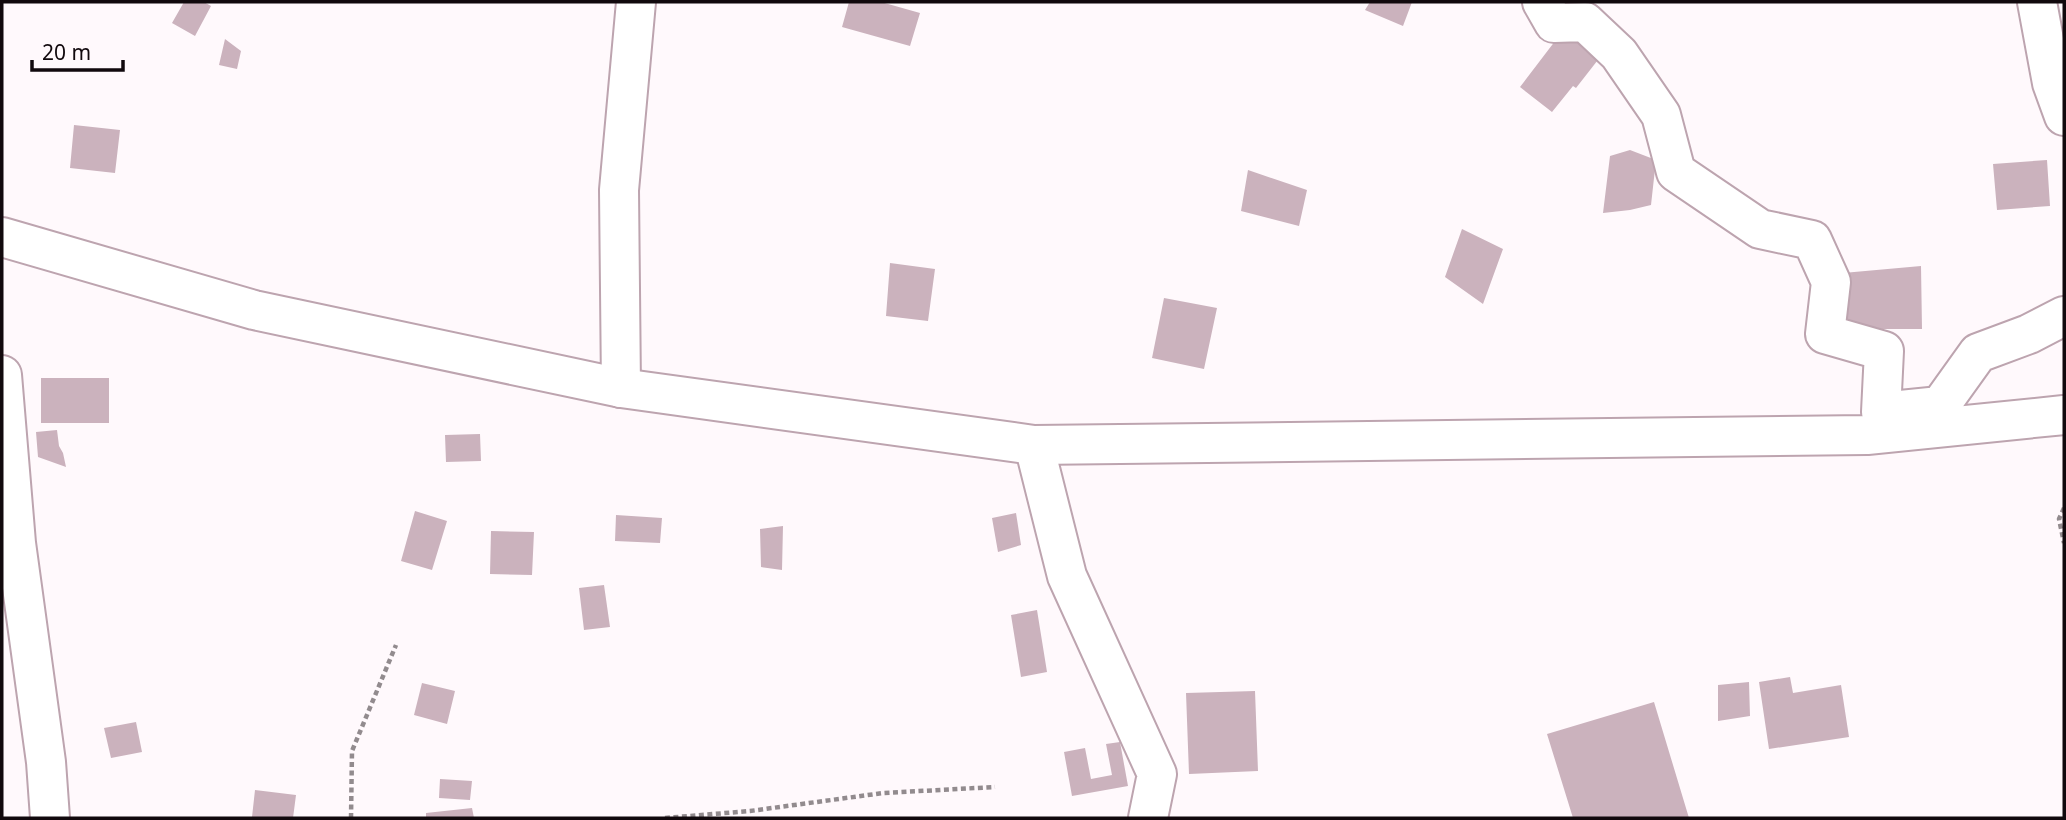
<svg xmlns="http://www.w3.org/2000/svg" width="2066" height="820" viewBox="0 0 2066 820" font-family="'Noto Sans',sans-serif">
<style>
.building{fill:#cbb2bd}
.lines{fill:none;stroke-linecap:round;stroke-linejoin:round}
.minor-casing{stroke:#bda4af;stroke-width:42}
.major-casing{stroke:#bda4af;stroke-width:42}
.path{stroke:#928b8e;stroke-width:4.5;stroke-dasharray:5 3.5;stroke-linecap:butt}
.minor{stroke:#fff;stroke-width:38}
.major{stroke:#fff;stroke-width:38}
</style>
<rect width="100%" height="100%" fill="#fff9fc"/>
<!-- building -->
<path class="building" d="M184,2H204L211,6L195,36L172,23Z
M849,2H881L920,13L910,46L842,27Z
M1370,2H1412L1403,26L1365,10Z
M1565,28L1601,56L1576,88L1573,86L1552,112L1520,87Z
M225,39L241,51L237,69L219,65Z
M74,125L120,130L115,173L70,168Z
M1630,150L1656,160L1651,205L1630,210L1603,213L1610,156Z
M2047,160L2050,206L1997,210L1993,164Z
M1248,170L1307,190L1299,226L1241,211Z
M1462,229L1503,249L1483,304L1445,277Z
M890,263L935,269L928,321L886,316Z
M1921,266L1922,329H1845L1843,273Z
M1164,298L1217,308L1204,369L1152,358Z
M41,378H109V423H41Z
M57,430L59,446L63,453L66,467L38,457L36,432Z
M480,434L481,461L446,462L445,435Z
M415,511L447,521L432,570L401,561Z
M1016,513L1021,545L998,552L992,518Z
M616,515L662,518L660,543L615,541Z
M783,526L782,570L761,567L760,529Z
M491,531L534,532L532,575L490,574Z
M604,585L610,627L584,630L579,588Z
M1037,610L1047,672L1021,677L1011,615Z
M1790,677L1793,693L1841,685L1849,737L1769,749L1759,682Z
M1749,682L1750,716L1718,721V685Z
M422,683L455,691L447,724L414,715Z
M1255,691L1258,771L1189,774L1186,693Z
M1654,702L1689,818H1573L1547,734Z
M136,722L142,752L111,758L104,728Z
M1120,742L1128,786L1072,796L1064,752L1085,748L1091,779L1112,775L1106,744Z
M440,779L472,781L470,800L439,798Z
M255,790L296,795L293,818L252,817Z
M472,808L474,818H426V813Z"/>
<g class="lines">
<!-- minor casing -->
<g class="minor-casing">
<path id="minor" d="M1542,2L1554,23L1585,22L1619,54L1661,115L1676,172L1760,229L1812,240L1831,282L1825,334L1884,351L1881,412L1940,406L1978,353L2029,334L2064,316
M2037,2L2052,83L2064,116
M2,375L16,543L46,762L50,818
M621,388L619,190L636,2
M1034,445L1067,576L1157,774L1148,818"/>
</g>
<!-- major casing -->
<g class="major-casing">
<path id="major" d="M2,237L254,310L621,388L1034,445L1867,435L2064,415"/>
</g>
<!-- path -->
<path class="path" d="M2064,508L2059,519L2064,543
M351,818L352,751L396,645
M665,818L750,811L883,793L995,787"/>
<!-- minor -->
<use href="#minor" class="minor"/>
<!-- major -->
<use href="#major" class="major"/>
</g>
<!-- border -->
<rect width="2066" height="820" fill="none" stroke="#11090d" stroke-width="7"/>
<!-- scale -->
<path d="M32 60v10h91v-10" fill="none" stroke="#11090d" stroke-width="3.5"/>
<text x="42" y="60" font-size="21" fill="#11090d" stroke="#fff9fc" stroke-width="5" paint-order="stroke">20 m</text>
</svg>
